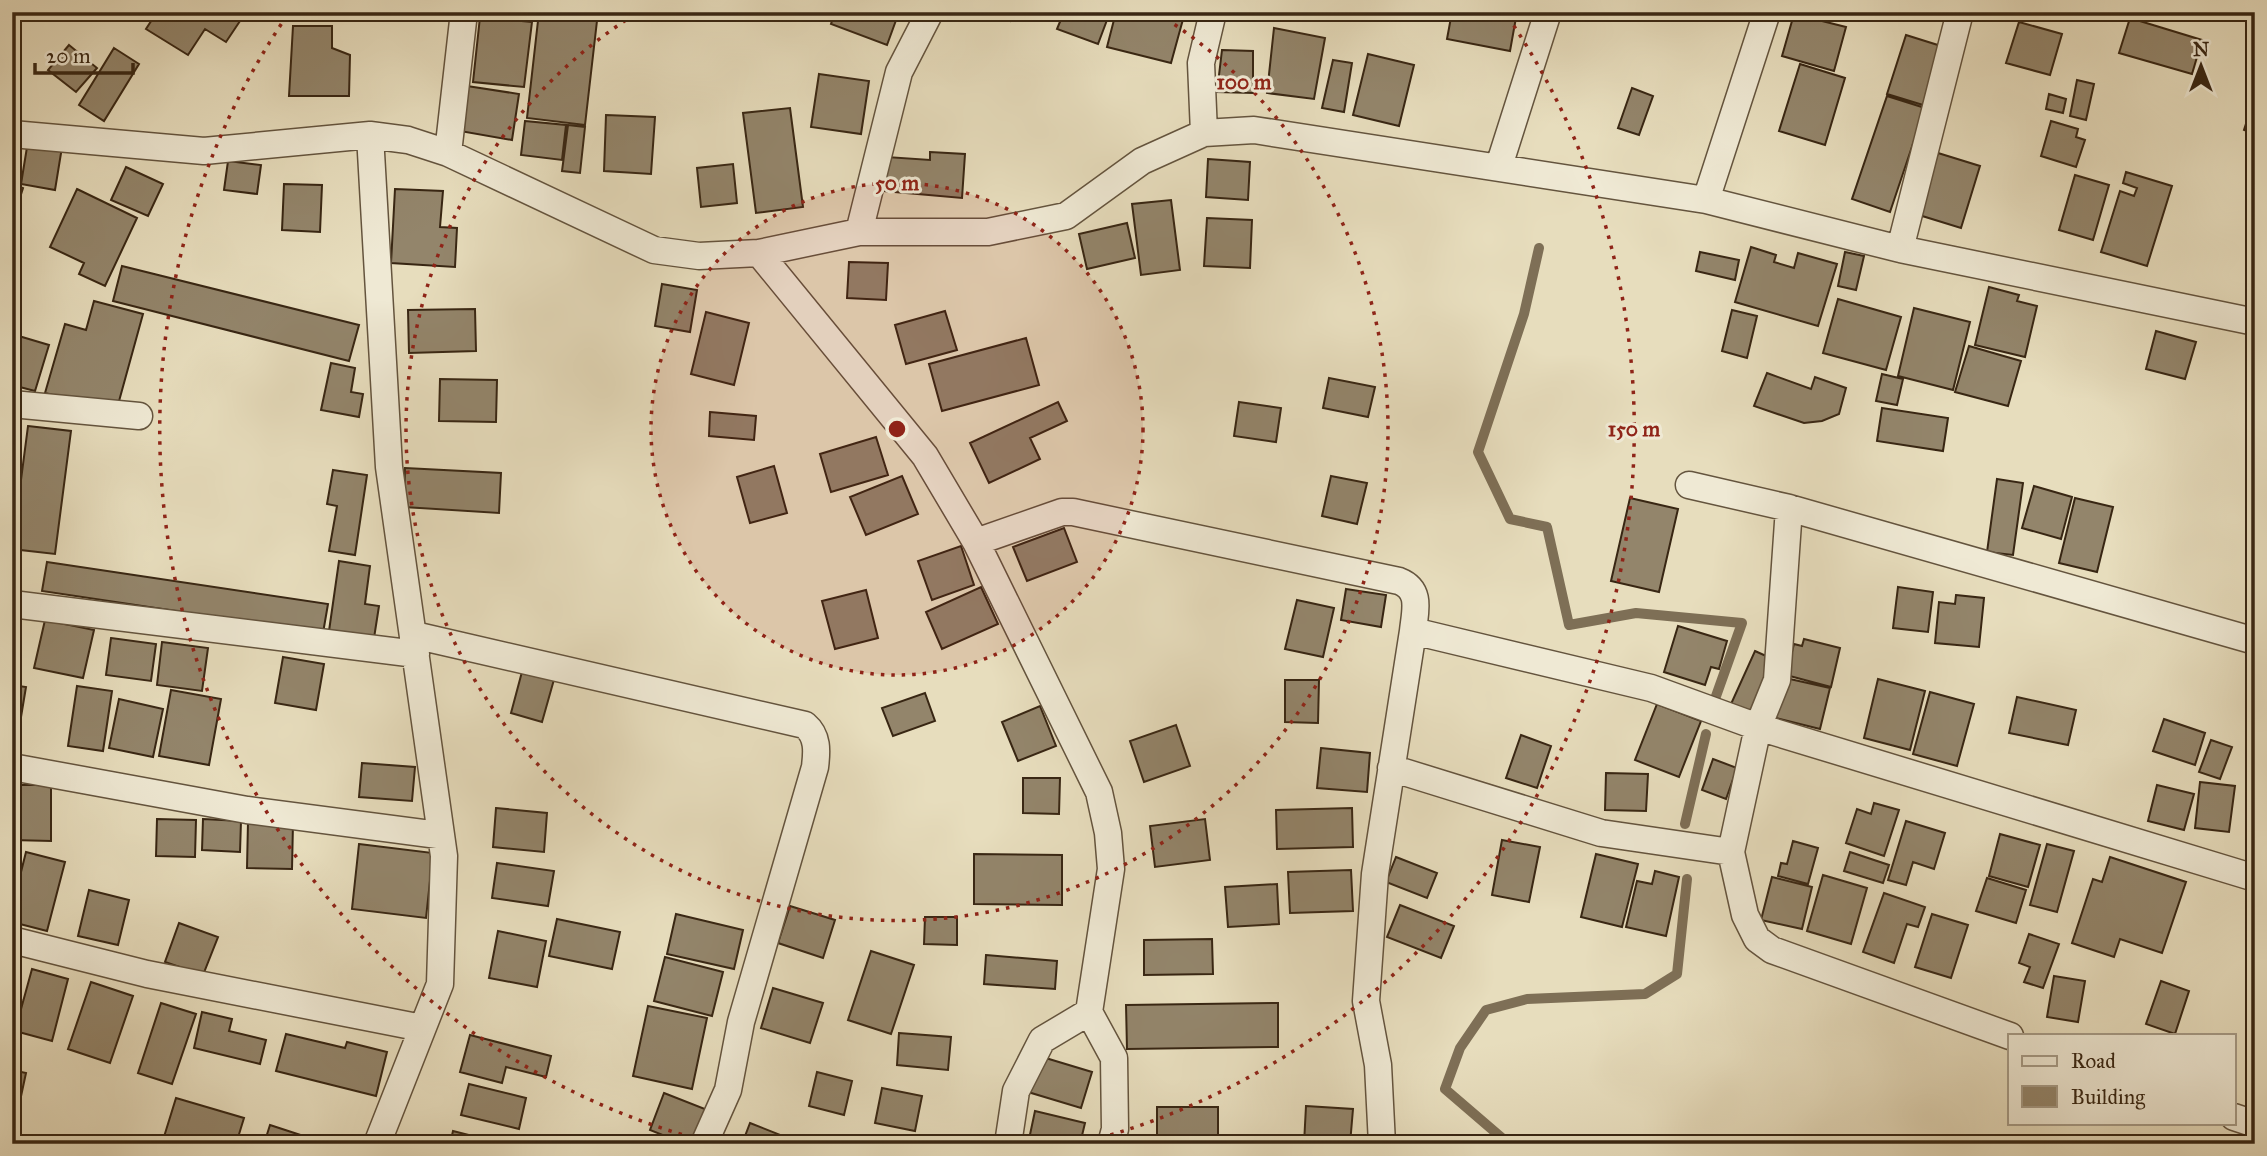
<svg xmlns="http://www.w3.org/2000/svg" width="2267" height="1156" viewBox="0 0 2267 1156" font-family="'IM FELL Great Primer',serif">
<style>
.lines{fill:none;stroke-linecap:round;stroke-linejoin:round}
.stream{stroke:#7e6f56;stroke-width:10}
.building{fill:#93856b;stroke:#382613;stroke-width:2}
.street-casing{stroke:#64543e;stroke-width:29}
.street{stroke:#efe9d4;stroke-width:26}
.ring{fill:none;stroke:#8f2418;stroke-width:3.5;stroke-dasharray:3.5 7}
.centre{fill:#8f2418;stroke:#efe9d4;stroke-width:3.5}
.ring-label{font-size:21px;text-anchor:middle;font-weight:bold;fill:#8f2418;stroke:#efe9d4;stroke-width:6;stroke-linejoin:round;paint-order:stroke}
</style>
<rect width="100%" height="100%" fill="#e7ddbd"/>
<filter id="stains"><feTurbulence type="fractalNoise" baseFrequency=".00286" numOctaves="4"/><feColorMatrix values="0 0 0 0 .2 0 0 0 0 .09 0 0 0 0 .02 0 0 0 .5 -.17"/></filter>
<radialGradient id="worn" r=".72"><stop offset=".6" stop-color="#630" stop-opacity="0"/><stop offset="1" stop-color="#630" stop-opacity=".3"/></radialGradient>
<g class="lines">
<!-- stream -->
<path class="stream" d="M1539,248L1524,314L1478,452L1510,519L1547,527L1569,625L1636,613L1742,623L1715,699
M1685,824L1706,734
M1509,1144L1445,1089L1460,1048L1486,1010L1527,999L1645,994L1677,974L1687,879"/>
</g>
<!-- building -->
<path class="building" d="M157,12H246L226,42L205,29L188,55L146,29Z
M539,12H598L585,125L527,118Z
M835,12H899L887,45L831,24Z
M987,12H1014L1010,21Z
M1064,12H1110L1098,44L1057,29Z
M1116,12H1185L1171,63L1107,47Z
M1452,12H1517L1510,51L1447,39Z
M1794,14L1846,27L1834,71L1782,56Z
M480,17L532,22L524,87L473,82Z
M2130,18L2202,40L2192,74L2119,53Z
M2019,22L2062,34L2050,75L2006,63Z
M293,26H332V48L350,55L349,96H289Z
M1274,28L1325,38L1314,99L1267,93Z
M1906,35L1941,46L1923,105L1887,94Z
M69,45L97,68L76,92L48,70Z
M114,48L139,64L104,121L79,105Z
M1222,50L1253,51V93L1217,92Z
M1368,54L1414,65L1399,126L1353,115Z
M1333,60L1352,63L1344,112L1322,108Z
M1800,64L1845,78L1825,145L1779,131Z
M819,74L869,81L861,134L811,127Z
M2077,80L2094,84L2086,120L2070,116Z
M467,86L519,94L512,140L460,131Z
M1632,88L1653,96L1639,135L1618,128Z
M2049,94L2066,99L2063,113L2046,109Z
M1887,96L1925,108L1890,212L1852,199Z
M2255,96V134L2244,130Z
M790,108L803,207L756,213L743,113Z
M606,115L655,117L651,174L604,171Z
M525,121L566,125L562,160L521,155Z
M2051,121L2078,129L2076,137L2085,140L2076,167L2041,156Z
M568,125L585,127L580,173L562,171Z
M28,141L62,147L55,190L21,184Z
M930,152L965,154L962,198L884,191L887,157L930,160Z
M1938,153L1980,166L1961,228L1919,215Z
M1208,159L1250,162L1248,200L1206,197Z
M228,161L261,165L257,194L224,190Z
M733,164L737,203L701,207L697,168Z
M126,167L163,184L148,216L111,200Z
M2126,172L2172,186L2147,266L2101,252L2120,191L2134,196L2137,188L2123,183Z
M2075,175L2109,185L2093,240L2059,230Z
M12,184L23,188L12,223Z
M284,184L322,185L320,232L282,230Z
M77,189L137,218L105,286L79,274L84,263L50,247Z
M395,189L443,191L440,227L457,228L455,267L391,263Z
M1171,200L1180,270L1141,275L1132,204Z
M1207,218L1252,220L1250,268L1204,266Z
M1127,223L1135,258L1087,269L1079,234Z
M1751,247L1776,255L1774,262L1794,268L1798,253L1837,264L1818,326L1735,302Z
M1700,252L1739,260L1735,280L1696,271Z
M1845,252L1864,256L1856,290L1838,286Z
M849,262L888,263L886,300L847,298Z
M122,266L359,325L349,361L113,301Z
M662,284L697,290L690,332L655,326Z
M1989,287L2019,295L2017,301L2037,306L2025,357L1975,345Z
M1838,299L1901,317L1886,370L1823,353Z
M94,301L143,314L116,412L45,393L65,324L86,330Z
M1914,308L1970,322L1953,390L1898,376Z
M475,309L476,351L409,353L408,310Z
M1732,310L1757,316L1747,358L1722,351Z
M945,311L957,350L906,364L895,325Z
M706,312L749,323L734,385L691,374Z
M2156,331L2196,342L2185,379L2146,369Z
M12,334L49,345L35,391L12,385Z
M1026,338L1039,385L942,411L929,364Z
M1969,346L2021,361L2008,406L1955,392Z
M331,363L355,368L351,392L363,394L359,417L321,410Z
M1767,373L1811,389L1815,377L1846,388L1839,414L1822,421L1804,423L1754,406Z
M1882,374L1903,379L1897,405L1876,401Z
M1329,378L1375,387L1368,417L1323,408Z
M440,379L497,380L496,422L439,421Z
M1058,402L1067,421L1030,438L1040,459L989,483L970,443Z
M1239,402L1281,408L1276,442L1234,436Z
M1882,408L1948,418L1943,451L1877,441Z
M710,412L756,416L754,440L709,436Z
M28,426L71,431L55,554L12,549Z
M876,437L888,475L831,492L820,454Z
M12,439L18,441L12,466Z
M774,466L787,513L750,523L737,477Z
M405,468L501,473L499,513L404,507Z
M333,470L367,475L355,555L329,551L337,506L327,504Z
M902,476L918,514L866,535L850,497Z
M1331,476L1367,483L1357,524L1322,516Z
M1997,479L2023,483L2013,555L1987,552Z
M2034,486L2072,497L2061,539L2022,528Z
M1630,498L1678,509L1659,592L1611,581Z
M2075,498L2113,507L2097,572L2059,563Z
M1064,528L1077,562L1027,581L1013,547Z
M961,546L974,585L932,600L918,561Z
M339,561L370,566L365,604L379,606L374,638L329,631Z
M47,562L328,604L323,633L42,591Z
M981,587L998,624L942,649L926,612Z
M1898,587L1933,592L1928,632L1893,628Z
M1346,589L1386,595L1381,627L1341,620Z
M866,590L878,638L835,649L822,601Z
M1956,595L1984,598L1979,647L1935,643L1939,602L1955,604Z
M1297,600L1334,608L1323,657L1285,649Z
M45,620L94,630L83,678L34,668Z
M1678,626L1727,641L1719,669L1711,667L1705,685L1664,672Z
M111,638L156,644L151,681L106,675Z
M1804,639L1840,648L1831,687L1786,675L1794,644L1802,646Z
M162,642L208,648L202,691L157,685Z
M1755,651L1775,660L1751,713L1731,704Z
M283,657L324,664L316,710L275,703Z
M523,668L555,676L542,722L511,713Z
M1781,677L1830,688L1820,729L1772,717Z
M1878,679L1925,691L1910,750L1864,738Z
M1285,680H1319L1318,723L1285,722Z
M12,685L26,687L16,747L12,746Z
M77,686L112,691L103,751L68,746Z
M171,690L221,699L209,765L159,756Z
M1930,692L1974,704L1957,766L1913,754Z
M925,693L935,721L893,736L882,708Z
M2017,697L2076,710L2068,745L2009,733Z
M119,699L163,709L153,757L109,748Z
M1657,704L1701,721L1679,777L1635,760Z
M1040,706L1056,746L1018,761L1002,722Z
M2164,719L2205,733L2195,765L2153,751Z
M1176,725L1190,766L1144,782L1130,741Z
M1521,735L1551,746L1537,788L1506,778Z
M2211,740L2232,747L2220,779L2199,772Z
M1321,748L1370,753L1367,792L1317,788Z
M1713,759L1737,768L1726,799L1702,790Z
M362,763L415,767L412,801L359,797Z
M1606,773L1648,774L1646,811L1605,810Z
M1023,778H1060L1059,814L1023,813Z
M2200,782L2235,786L2229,832L2195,828Z
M12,785H51V841L12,840Z
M2157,785L2194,794L2184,830L2148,821Z
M1874,803L1899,810L1884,856L1846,843L1857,809L1871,814Z
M496,808L547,813L544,852L493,847Z
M1352,808L1353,847L1277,849L1276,810Z
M157,819L196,820L195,857L156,856Z
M203,819L241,821L240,852L202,850Z
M1205,819L1210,860L1155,867L1150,826Z
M1906,821L1945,833L1934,869L1913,862L1906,885L1888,880Z
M248,822L293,823L292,869L247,868Z
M2000,834L2040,845L2028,887L1989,876Z
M1502,840L1540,847L1529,902L1492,895Z
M1793,841L1818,848L1808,884L1778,876L1781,863L1787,864Z
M359,844L433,853L426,918L352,909Z
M2047,844L2074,851L2057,912L2030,905Z
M26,852L65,862L47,931L12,922V908Z
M1850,852L1889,865L1883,883L1844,871Z
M974,854L1062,855V905L974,904Z
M1596,854L1638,864L1622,927L1581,917Z
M1396,857L1437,873L1427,898L1386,882Z
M2110,857L2186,882L2162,953L2120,939L2114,957L2072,943L2093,879L2102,882Z
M497,863L554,871L548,906L492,898Z
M1351,870L1353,911L1290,913L1288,872Z
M1655,871L1679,877L1666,936L1626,927L1637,881L1652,884Z
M1823,875L1867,888L1851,944L1807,931Z
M1772,877L1812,887L1802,929L1761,920Z
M1987,878L2026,890L2016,923L1976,911Z
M1277,884L1279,924L1228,927L1225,887Z
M89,890L129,900L118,945L78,936Z
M1884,893L1925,907L1918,927L1907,924L1894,963L1863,952Z
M1400,905L1454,926L1441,958L1387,937Z
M790,906L835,920L823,958L778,943Z
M676,914L743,930L734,969L667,954Z
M1932,914L1968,925L1951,978L1915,967Z
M925,917H957V945L924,944Z
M557,919L620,932L612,969L549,956Z
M179,923L218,937L203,975L165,962Z
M498,931L546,941L537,987L489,978Z
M2029,934L2059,944L2043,988L2024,982L2030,967L2019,963Z
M1212,939L1213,974L1144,975V940Z
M871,951L914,965L891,1034L848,1020Z
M986,955L1057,961L1055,989L984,984Z
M665,957L723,972L712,1016L654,1001Z
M32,969L68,979L52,1041L15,1031Z
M2054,976L2085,981L2078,1022L2047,1017Z
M2161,981L2189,991L2175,1034L2146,1024Z
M91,982L133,996L110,1063L68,1049Z
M773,988L823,1003L810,1043L761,1028Z
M12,997L21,1000L12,1026Z
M161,1003L196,1014L172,1084L138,1073Z
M1278,1003V1047L1127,1049L1126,1005Z
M648,1006L707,1018L692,1089L633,1076Z
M202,1012L232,1019L229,1031L266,1040L260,1064L194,1048Z
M899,1033L951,1037L948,1070L897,1065Z
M286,1034L345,1048L347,1042L387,1052L376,1096L276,1071Z
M470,1035L551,1056L546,1077L506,1067L502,1083L460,1072Z
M1039,1056L1092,1072L1081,1108L1028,1092Z
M12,1070L26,1073L14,1129H12Z
M817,1072L852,1081L844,1115L809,1106Z
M469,1084L526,1098L519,1129L461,1115Z
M882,1088L922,1096L915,1131L875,1123Z
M664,1093L710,1111L697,1144H685L650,1130Z
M176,1098L244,1118L236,1144H175L163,1140Z
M1306,1106L1353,1109L1350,1144H1304Z
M1157,1107H1218V1144H1157Z
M1035,1111L1085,1123L1080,1144H1028Z
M750,1123L788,1138L786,1144H742Z
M270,1125L325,1143L264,1144Z
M453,1131L504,1144H450Z
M935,1136L975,1144H934Z"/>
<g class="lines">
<!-- street casing -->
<g class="street-casing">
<path id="street" d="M1204,133L1201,63L1213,12
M12,134L204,151L370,135L408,140L448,153L654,250L699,256L759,253L859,232H988L1066,216L1142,161L1204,133L1254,130L1706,200L1900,249L2255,322
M370,135L389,467L444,856L440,984L377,1144
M448,153L464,12
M1499,166L1548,12
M1706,200L1767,12
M859,232L899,72L930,12
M1900,249L1960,12
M759,253L925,456L976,542L1099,792L1108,833L1111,869L1089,1012L1114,1058L1115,1129L1111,1144
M12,404L139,416
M1689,485L1789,508
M976,542L1062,512H1073L1399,581C1422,590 1415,611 1413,631L1375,874L1366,1001L1378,1065L1382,1144
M12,604L416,654
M1413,631L1651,688L1758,727L2255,878
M414,635L805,725C818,736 817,751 815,767L741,1022L728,1090L704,1144
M12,767L247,810L438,835
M1391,768L1601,833L1731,852
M12,940L147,974L422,1028
M2010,1036L1772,950L1757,939L1745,915L1731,852L1758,727L1777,680L1789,508L2255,641
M2234,1117L2255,1124
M1008,1144L1016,1091L1042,1040L1089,1012"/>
</g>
<!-- street -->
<use href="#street" class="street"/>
</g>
<!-- distance rings -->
<circle cx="897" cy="429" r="246" fill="#8f2418" fill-opacity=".12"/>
<g class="ring">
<circle cx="897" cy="429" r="246"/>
<path d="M1157 13A491 491 0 1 1 637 13"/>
<path d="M712 1143A737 737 0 0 1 286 17M1508 17A737 737 0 0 1 1082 1143"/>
</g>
<circle cx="897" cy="429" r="10" class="centre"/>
<g class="ring-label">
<text x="1244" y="89">100 m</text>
<text x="897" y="190">50 m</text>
<text x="1634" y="436">150 m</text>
</g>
<!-- margin -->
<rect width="2267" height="1156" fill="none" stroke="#e7ddbd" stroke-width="42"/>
<rect x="14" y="14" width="2239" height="1128" fill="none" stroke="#382613" stroke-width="3.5"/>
<rect x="21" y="21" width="2225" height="1114" fill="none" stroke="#382613" stroke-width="2"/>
<!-- legend -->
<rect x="2008" y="1034" width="228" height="91" fill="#efe9d4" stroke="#a69b87" stroke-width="2"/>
<rect x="2022" y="1056" width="35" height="10" fill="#efe9d4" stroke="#a69b87" stroke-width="2"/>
<text x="2071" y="1068" font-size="21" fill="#382613">Road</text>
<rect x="2022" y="1086" width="35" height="21" fill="#93856b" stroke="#a69b87" stroke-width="2"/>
<text x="2071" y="1104" font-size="21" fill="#382613">Building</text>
<!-- north arrow -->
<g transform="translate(2201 66)" stroke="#efe9d4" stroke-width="5" paint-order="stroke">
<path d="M0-5L12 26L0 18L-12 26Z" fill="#382613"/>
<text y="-10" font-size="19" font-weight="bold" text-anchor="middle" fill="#382613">N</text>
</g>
<!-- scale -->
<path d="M35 63v10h98v-10" fill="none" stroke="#382613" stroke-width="3.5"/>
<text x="46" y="63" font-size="21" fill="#382613" stroke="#efe9d4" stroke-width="5" paint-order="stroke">20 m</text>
<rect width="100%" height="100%" filter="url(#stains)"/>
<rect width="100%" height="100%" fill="url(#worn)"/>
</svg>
